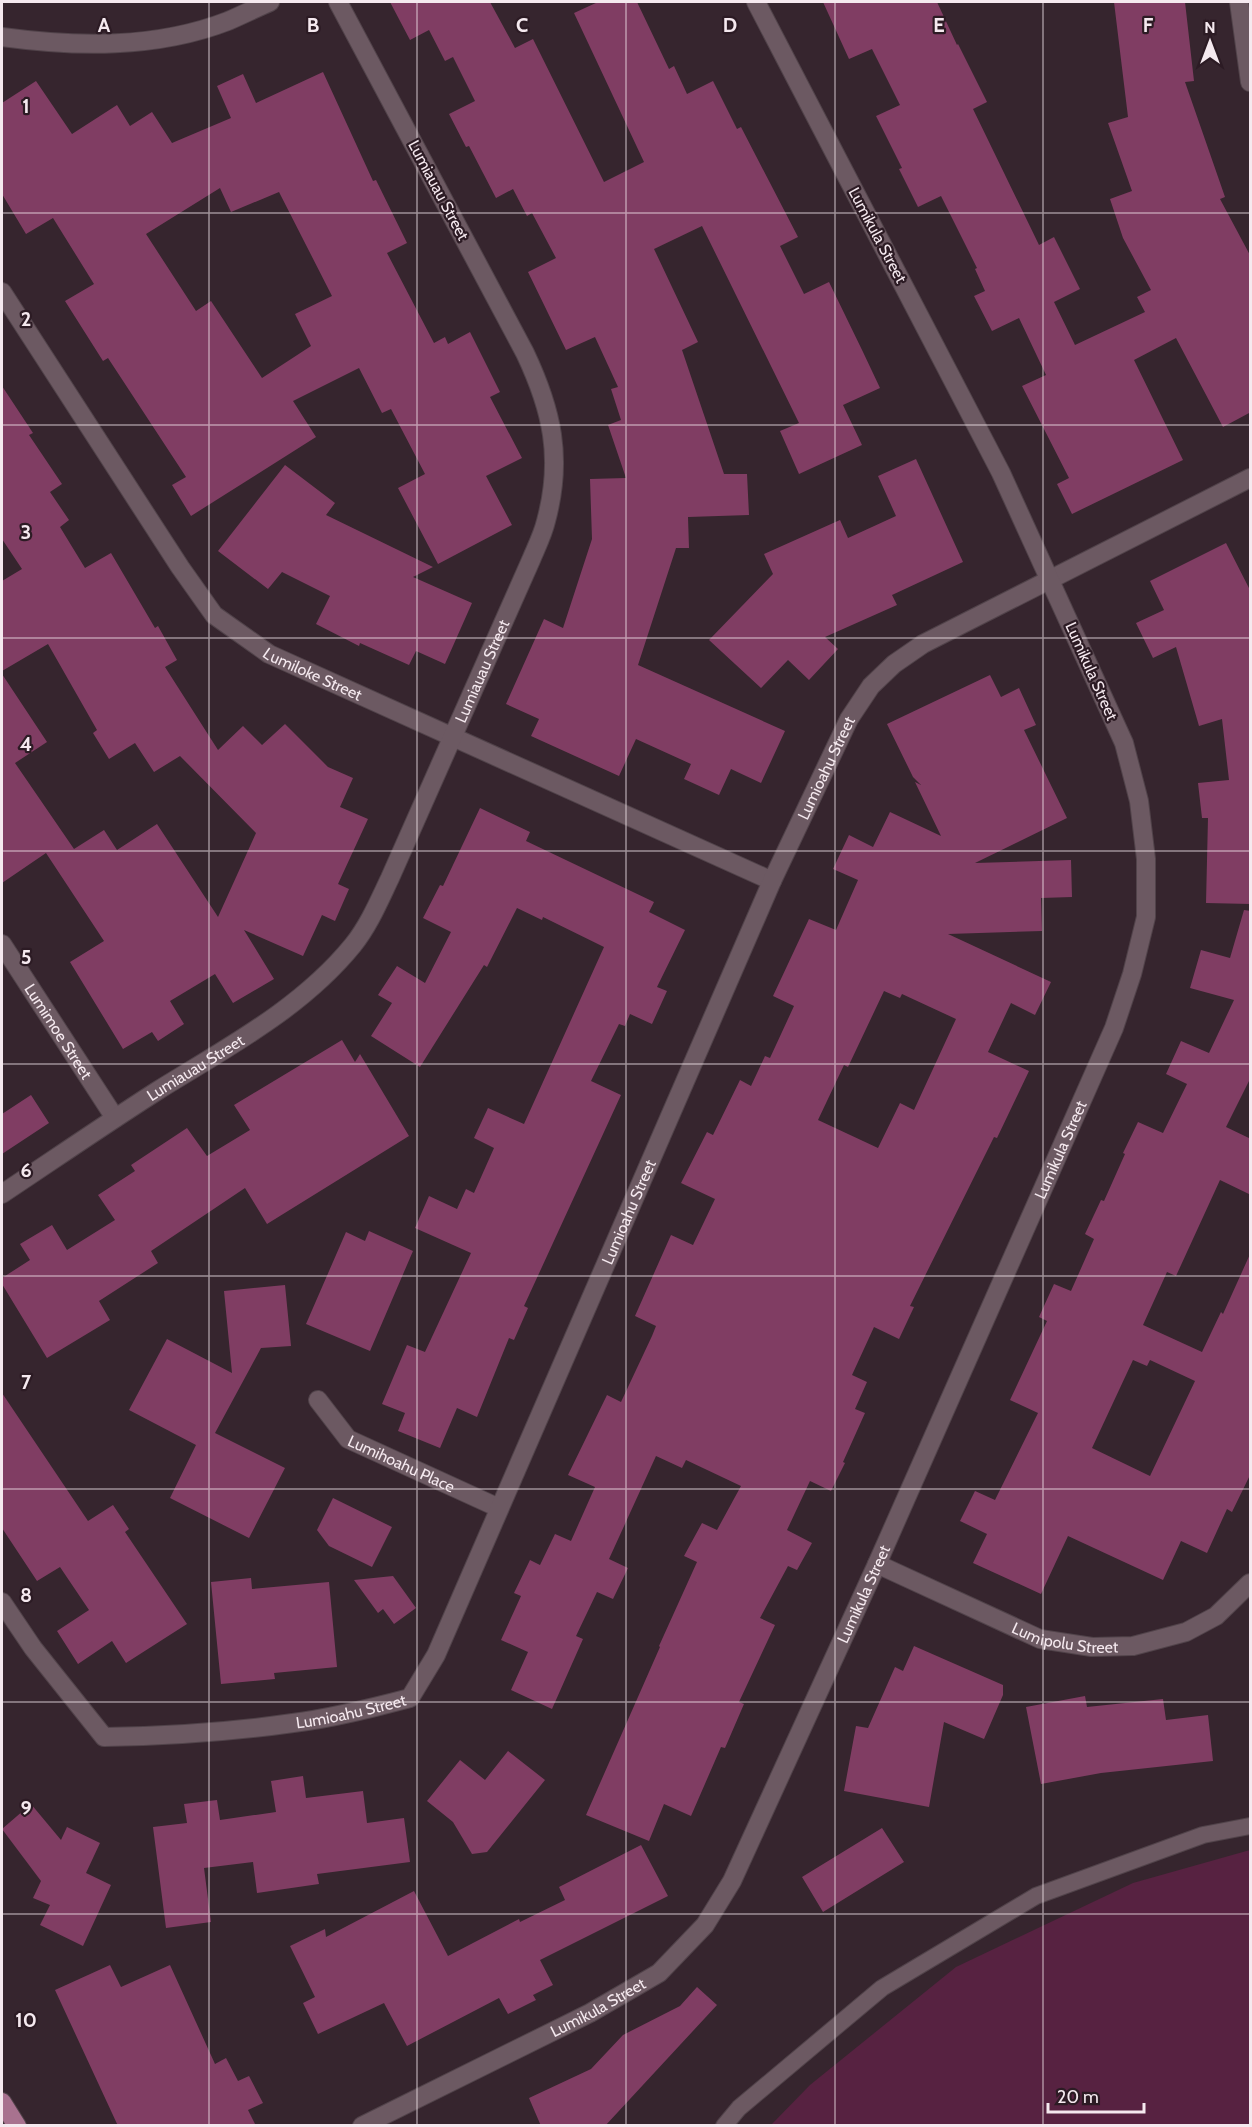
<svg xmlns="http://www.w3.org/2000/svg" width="1252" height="2127" viewBox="0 0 1252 2127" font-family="Cabin,sans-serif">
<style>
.green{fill:#572241}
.building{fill:#803d63;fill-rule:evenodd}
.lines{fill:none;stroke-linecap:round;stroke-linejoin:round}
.service-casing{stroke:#51434a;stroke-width:18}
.minor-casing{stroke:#51434a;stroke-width:20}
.tertiary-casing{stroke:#51434a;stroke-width:20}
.primary-casing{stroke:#51434a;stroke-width:20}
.service{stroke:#6c5962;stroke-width:16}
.minor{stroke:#6c5962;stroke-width:18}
.tertiary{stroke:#6c5962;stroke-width:18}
.primary{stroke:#a8728f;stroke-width:18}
.grid{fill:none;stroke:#f5e9ef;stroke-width:1.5;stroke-opacity:0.55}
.labels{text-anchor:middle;stroke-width:4.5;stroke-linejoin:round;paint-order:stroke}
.street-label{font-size:16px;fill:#f5e9ef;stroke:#2c1b24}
.grid-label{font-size:20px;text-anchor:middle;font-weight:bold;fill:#f5e9ef;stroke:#2c1b24;stroke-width:4.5;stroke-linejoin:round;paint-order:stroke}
</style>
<rect width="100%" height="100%" fill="#36252e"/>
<!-- green -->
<path class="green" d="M1250,1850V2125H771L810,2085L956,1967L1133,1883Z"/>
<!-- building -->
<path class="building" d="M390,2H490L515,48L533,39L604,182L644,162L574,13L598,2H637L669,69L674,66L687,94L713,81L737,129L741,127L798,237L780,246L804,294L829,282L863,352L880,388L843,405L862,445L799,474L780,431L799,423L702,226L654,249L698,342L682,350L724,474H747L749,515L688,517L689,548H676L638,665L785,731L761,783L731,769L719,795L684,779L691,764L636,739L619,776L531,736L539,719L506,704L544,619L563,628L592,539L590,479L626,478L608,425L621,420L611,389L618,387L595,337L566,350L528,272L556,258L532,213L527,216L513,189L496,198L469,146L466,147L449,114L475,101L453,57L445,61L429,30L410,40Z
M823,2H937L957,45L958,44L987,102L973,109L1039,245L1054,237L1080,289L1054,302L1075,345L1145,312L1137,297L1151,290L1123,238L1110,199L1132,191L1108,123L1128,117L1114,2H1185L1194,81L1185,82L1225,197L1220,199L1251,257V412L1223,427L1176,338L1134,360L1183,460L1072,514L1057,484L1069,478L1022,386L1046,375L1019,318L992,331L974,296L985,291L975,269L977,268L941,196L918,207L899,169L902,168L876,116L900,105L872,49L849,59Z
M323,72L373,181L376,180L407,243L387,253L434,343L445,337L448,344L470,332L500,392L490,397L522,458L486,476L512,525L438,564L398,488L425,474L391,409L382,413L359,368L293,401L316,437L191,516L172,485L186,477L108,358L103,361L65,301L94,284L53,218L26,234L2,194V103L36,81L72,134L117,105L130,126L152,112L172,143L231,118L217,86L243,74L256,103ZM220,188L231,212L279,192L332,296L295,314L311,346L262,378L211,301L196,311L146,234Z
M2,386L33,433L29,435L62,484L50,492L69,520L60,527L85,568L111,553L155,628L158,626L177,660L165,667L218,750L243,726L262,745L285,724L328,767L353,778L340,807L368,819L338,884L349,889L335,921L322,915L303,956L244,930L274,979L233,1003L215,974L170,1001L184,1024L158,1041L152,1032L123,1049L70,962L104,941L46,853L2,883V674L47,742L15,763L74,849L104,830L117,850L157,824L218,917L256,833L180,756L154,772L135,743L109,759L93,733L97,730L48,644L2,671V581L22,569L2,539Z
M916,459L963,562L892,595L897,605L825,637L838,649L809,680L788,660L761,688L709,640L773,574L764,554L840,520L848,538L896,516L878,476Z
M285,465L335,503L326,515L433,567L413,577L472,603L445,664L416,651L409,665L360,643L359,646L316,624L330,596L282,572L268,589L218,551Z
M1226,543L1251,592V904L1206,903L1208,818H1202L1198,783L1229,780L1222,719L1199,726L1176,647L1153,658L1136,623L1164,610L1150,581Z
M990,675L1001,697L1019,688L1036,725L1024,730L1067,818L975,863L1071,860L1072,897L1041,898L1042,931L948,934L1051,982L1035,1015L1011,1003L988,1052L1029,1071L997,1138L994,1137L910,1306L914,1307L899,1339L874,1327L852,1375L867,1382L855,1409L865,1413L843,1462L845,1463L831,1491L810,1481L787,1530L812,1543L797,1570L788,1566L760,1618L775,1625L739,1702L744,1704L725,1748L721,1747L691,1816L664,1804L649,1841L586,1815L660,1647L659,1646L697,1562L684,1556L702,1523L717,1530L741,1486L686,1460L682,1468L656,1456L609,1559L628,1568L613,1599L597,1592L576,1636L583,1639L552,1709L511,1690L528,1652L501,1640L521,1596L514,1593L530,1560L540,1565L555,1534L571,1541L595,1487L568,1475L607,1395L621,1402L652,1336L656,1326L635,1316L671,1235L693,1245L715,1199L681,1183L707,1132L713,1135L740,1080L751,1086L765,1056L770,1058L794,1006L773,996L809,919L836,930L858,880L833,869L849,835L873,847L890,812L941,836L915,782L921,785L913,777L887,724ZM884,991L900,998L902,994L956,1019L914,1110L900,1103L878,1148L818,1120L844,1065L848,1067Z
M480,808L530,832L526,841L654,902L649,912L685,930L657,987L667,991L652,1024L630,1014L625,1026L619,1024L591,1081L621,1095L524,1306L528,1308L514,1340L509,1338L477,1417L457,1408L440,1448L398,1431L405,1413L382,1404L407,1345L425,1352L471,1253L415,1228L429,1196L457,1209L466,1189L474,1193L494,1148L474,1138L488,1108L524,1124L604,947L543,917L542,920L517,908L487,967L484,965L420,1067L371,1036L392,1003L378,995L397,966L425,983L451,932L423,918L440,885L443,886Z
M1244,910L1251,911V1077L1226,1127L1251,1139V1195L1220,1180L1176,1276L1167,1272L1143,1325L1202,1352L1221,1312L1223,1314L1251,1252V1473L1232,1512L1227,1509L1207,1553L1181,1541L1163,1580L1068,1536L1041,1594L973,1563L987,1534L960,1521L975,1491L995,1500L1038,1413L1010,1400L1047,1321L1039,1317L1054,1284L1071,1291L1094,1239L1085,1234L1101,1200L1104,1201L1125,1154L1123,1153L1138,1122L1163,1133L1187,1084L1166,1074L1181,1041L1209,1053L1234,1000L1190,988L1201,950L1230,958ZM1133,1360L1147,1366L1150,1360L1195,1381L1150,1476L1092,1448Z
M342,1040L355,1062L360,1054L409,1136L267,1224L245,1188L151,1251L158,1263L99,1301L110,1320L47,1358L2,1284V1278L30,1260L20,1244L52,1225L67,1250L115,1220L98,1195L135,1171L131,1165L187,1128L207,1156L250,1130L234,1105Z
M31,1095L49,1123L2,1154V1114Z
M369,1231L413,1251L370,1351L306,1324L346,1232L365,1241Z
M285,1285L291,1346L261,1348L215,1433L285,1468L249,1538L170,1498L196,1445L129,1410L167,1339L232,1373L224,1291Z
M2,1393L88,1521L113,1505L129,1529L125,1532L187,1624L126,1663L112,1641L78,1664L57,1631L89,1610L60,1567L37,1581L2,1528Z
M333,1498L392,1527L372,1567L329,1546L317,1530Z
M393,1576L416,1608L394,1624L383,1609L378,1613L354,1580Z
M251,1578L252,1589L329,1582L337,1667L274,1673L275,1679L221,1684L211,1582Z
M914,1646L1003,1685V1695L984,1739L944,1722L929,1807L844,1791L856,1726L868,1728L895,1667L903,1671Z
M1085,1696L1087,1707L1163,1699L1166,1720L1208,1715L1213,1761L1101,1773L1041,1784L1026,1707Z
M508,1751L545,1780L487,1852L472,1854L453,1822L427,1801L460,1760L485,1780Z
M303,1776L306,1798L363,1791L367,1823L404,1818L410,1862L317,1874L319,1884L257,1893L253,1862L204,1868L211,1922L166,1928L153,1827L187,1823L184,1804L217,1800L220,1820L276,1812L271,1781Z
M31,1804L61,1840L67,1827L100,1843L86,1873L111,1885L83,1946L40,1925L50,1905L33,1898L41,1881L2,1829Z
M882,1828L904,1862L823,1912L802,1877Z
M641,1845L668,1896L540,1960L553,1985L533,1995L536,2000L508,2014L499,1998L407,2046L384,2003L318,2034L303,2003L315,1997L290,1946L325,1929L326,1937L414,1891L448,1956L519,1919L520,1922L565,1900L559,1887Z
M110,1965L121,1987L170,1965L215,2064L226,2058L238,2081L249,2076L263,2103L248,2110L256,2126H118L55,1990Z
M697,1987L717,2005L605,2126H541L529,2098L591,2069L623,2035L680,2006Z"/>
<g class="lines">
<!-- service casing -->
<g class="service-casing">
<path id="service" d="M724,2126L739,2108L882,1988L1036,1896L1203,1835L1250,1826"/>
</g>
<!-- minor casing -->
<g class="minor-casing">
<g id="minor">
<path d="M1239,2L1250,82"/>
<path d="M2,37C76,47 156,49 228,21C242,15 256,8 270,2"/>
<path id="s1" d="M2,292L180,567L214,615L269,654L772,881"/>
<path id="s2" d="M2,944L115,1118"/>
<path id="s3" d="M318,1400L348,1439L499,1508"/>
<path id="s4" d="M877,1564L1040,1639L1092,1647L1133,1646L1186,1632L1216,1616L1250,1583"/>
<path id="s5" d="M2,1602L33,1648L104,1737C168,1736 230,1732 293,1723C333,1718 372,1708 410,1698L436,1655L772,881L849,719L871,686L894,664L923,644L1250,478"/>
<path id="s6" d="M362,2126L590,2013L659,1973L705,1925L732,1881L877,1564L1114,1028L1132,974L1146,917V859L1139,801L1124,743L1001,473L756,2"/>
</g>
</g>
<!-- tertiary casing -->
<g class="tertiary-casing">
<g id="tertiary">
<path id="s7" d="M2,1194C53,1160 104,1125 157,1091C226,1048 301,1009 353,945C369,925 379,901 390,878L531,560C536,548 543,534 546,521C563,458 552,410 525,353L338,2"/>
</g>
</g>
<!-- primary casing -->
<g class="primary-casing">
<path id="primary" d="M2,2102L17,2126"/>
</g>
<!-- service -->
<use href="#service" class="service"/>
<!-- minor -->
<use href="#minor" class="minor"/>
<!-- tertiary -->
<use href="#tertiary" class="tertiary"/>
<!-- primary -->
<use href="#primary" class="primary"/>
</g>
<!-- grid -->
<path class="grid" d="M209,2V2126M417,2V2126M626,2V2126M835,2V2126M1043,2V2126M2,213H1250M2,425H1250M2,638H1250M2,851H1250M2,1064H1250M2,1276H1250M2,1489H1250M2,1702H1250M2,1914H1250"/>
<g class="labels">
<!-- street labels -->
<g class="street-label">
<text transform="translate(439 190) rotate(62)" y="6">Lumiauau Street</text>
<text transform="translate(878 235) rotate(62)" y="6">Lumikula Street</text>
<text transform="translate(1092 671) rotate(66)" y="6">Lumikula Street</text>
<text dy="6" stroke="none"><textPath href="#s7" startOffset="735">Lumiauau Street</textPath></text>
<text dy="6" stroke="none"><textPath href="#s1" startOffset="502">Lumiloke Street</textPath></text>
<text dy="6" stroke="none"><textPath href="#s5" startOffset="1498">Lumioahu Street</textPath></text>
<text dy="6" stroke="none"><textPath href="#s2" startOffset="104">Lumimoe Street</textPath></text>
<text dy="6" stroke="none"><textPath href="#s7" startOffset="231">Lumiauau Street</textPath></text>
<text dy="6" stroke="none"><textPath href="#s6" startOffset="1254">Lumikula Street</textPath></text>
<text dy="6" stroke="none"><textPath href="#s5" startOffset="1012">Lumioahu Street</textPath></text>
<text dy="6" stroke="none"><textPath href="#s3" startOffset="108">Lumihoahu Place</textPath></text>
<text dy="6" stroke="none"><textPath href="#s6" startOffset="768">Lumikula Street</textPath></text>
<text dy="6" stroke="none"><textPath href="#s4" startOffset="204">Lumipolu Street</textPath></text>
<text dy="6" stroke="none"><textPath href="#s5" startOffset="418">Lumioahu Street</textPath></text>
<text dy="6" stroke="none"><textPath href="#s6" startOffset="264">Lumikula Street</textPath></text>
</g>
</g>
<g class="grid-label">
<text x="104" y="32">A</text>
<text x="313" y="32">B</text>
<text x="522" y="32">C</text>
<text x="730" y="32">D</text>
<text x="939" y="32">E</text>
<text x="1148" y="32">F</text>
<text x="26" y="113">1</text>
<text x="26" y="326">2</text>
<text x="26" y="539">3</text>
<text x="26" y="751">4</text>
<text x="26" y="964">5</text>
<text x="26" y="1177">6</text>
<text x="26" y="1389">7</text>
<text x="26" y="1602">8</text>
<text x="26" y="1815">9</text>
<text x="26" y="2027">10</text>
</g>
<!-- border -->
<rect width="1252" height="2127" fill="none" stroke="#f5e9ef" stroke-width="6"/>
<!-- north arrow -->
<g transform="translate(1210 42)" stroke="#2c1b24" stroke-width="4.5" paint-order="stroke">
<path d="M0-4.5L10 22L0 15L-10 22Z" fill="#f5e9ef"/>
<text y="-9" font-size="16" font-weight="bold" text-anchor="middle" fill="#f5e9ef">N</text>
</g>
<!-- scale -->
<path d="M1048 2103v9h96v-9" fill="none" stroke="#f5e9ef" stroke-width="3"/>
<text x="1057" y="2103" font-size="18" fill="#f5e9ef" stroke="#2c1b24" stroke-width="4.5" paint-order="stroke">20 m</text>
</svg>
